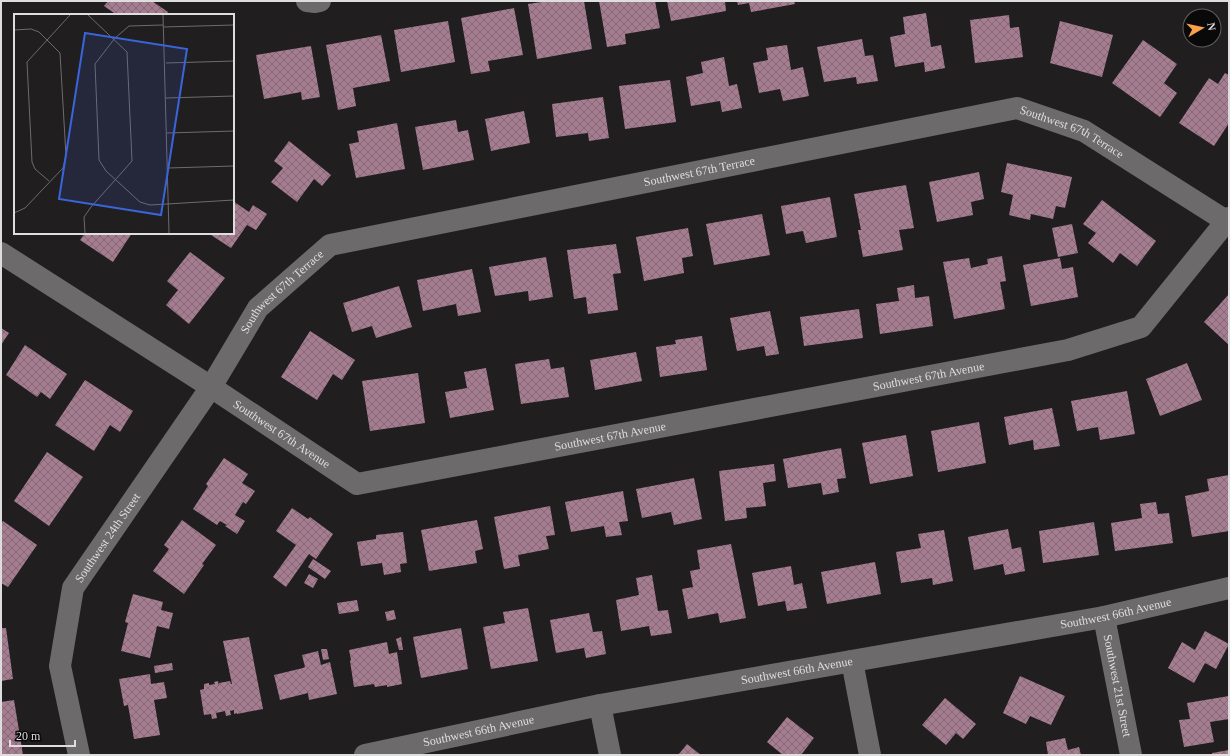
<svg xmlns="http://www.w3.org/2000/svg" width="1230" height="756" viewBox="0 0 1230 756" font-family="'Times New Roman',serif">
<style>
.building{fill:url(#building-cross-hatch)}
.lines{fill:none;stroke-linecap:round;stroke-linejoin:round}
.minor{stroke:#6d6a6c;stroke-width:22}
.labels{text-anchor:middle;stroke-width:4;stroke-linejoin:round;paint-order:stroke}
.street-label{font-size:12px;fill:#dfdedf;stroke:#0a090a}
.inset-road{fill:none;stroke:#6d6b6c;stroke-width:1}
.view{fill:#3a64d9;fill-opacity:0.15;stroke:#3a64d9;stroke-width:2}
.inset-edge{fill:none;stroke:#dfdedf;stroke-width:2}
</style>
<defs>
<pattern id="building-cross-hatch" width="8" height="8" patternUnits="userSpaceOnUse"><rect width="8" height="8" fill="#a67d90"/><path d="M0 0l8 8M0 8l8-8" fill="none" stroke="#836975"/></pattern>
</defs>
<rect width="100%" height="100%" fill="#211e20"/>
<!-- building -->
<path class="building" d="M108,1H152L168,12L166,15H117L104,6Z
M548,1H584L592,49L537,59L528,4Z
M599,1H655L660,28L625,34L626,44L607,47Z
M667,1H725L726,11L671,21Z
M737,1H794L795,4L751,12L749,3L738,5Z
M514,8L523,55L488,61L490,71L471,74L461,18Z
M926,13L931,47L941,45L945,68L925,72L924,62L895,67L890,37L905,34L903,17Z
M1009,15L1010,28L1019,27L1023,57L975,63L970,20Z
M448,21L455,62L401,72L394,30Z
M1060,21L1113,35L1102,77L1050,63Z
M381,35L390,81L353,88L356,106L338,110L326,45Z
M862,39L865,56L873,55L878,81L857,84L856,77L824,82L817,47Z
M1143,40L1177,64L1164,83L1177,93L1160,117L1112,83Z
M787,45L791,70L803,67L809,96L783,101L780,89L759,93L753,63L768,60L766,48Z
M311,46L320,97L302,100L301,92L264,99L256,55Z
M724,57L729,86L737,84L742,108L722,112L720,101L691,106L686,77L703,73L701,62Z
M1225,73L1229,75V123L1214,146L1179,123L1209,78L1218,84Z
M670,80L676,122L625,129L619,86Z
M603,97L609,138L589,141L588,133L556,137L552,104Z
M524,111L530,143L491,151L485,119Z
M456,120L458,132L468,130L474,160L423,170L415,127Z
M397,123L405,169L356,178L349,144L359,142L357,131Z
M289,141L331,175L322,186L314,179L297,202L271,182L283,168L274,161Z
M1007,163L1072,177L1065,208L1056,206L1053,219L1031,214L1030,220L1009,215L1013,195L1001,192Z
M979,172L984,199L971,202L973,215L937,222L929,182Z
M906,185L914,228L899,230L903,250L863,257L858,230H861L854,194Z
M830,197L837,237L806,243L803,231L786,234L781,206Z
M1102,200L1156,241L1137,266L1120,253L1113,263L1088,243L1096,233L1083,224Z
M233,201L249,212L253,205L267,214L256,230L247,225L231,248L208,233H233Z
M762,214L770,255L714,265L706,224Z
M1072,224L1078,253L1058,257L1052,228Z
M688,228L693,256L682,258L684,273L644,281L636,237Z
M85,233H132L113,262L80,240Z
M616,244L621,273L613,274L618,310L588,314L586,297L574,299L567,250Z
M190,252L225,278L189,324L166,305L178,290L167,281Z
M1002,256L1006,281L1000,282L1005,309L954,319L943,262L969,258L971,268L988,264L987,259Z
M546,257L553,297L529,301L528,291L495,296L489,267Z
M1060,258L1062,269L1073,267L1078,297L1031,306L1023,265Z
M472,269L481,312L458,316L456,304L423,311L417,280Z
M914,285L915,298L929,296L933,326L880,334L876,304L899,301L897,288Z
M399,286L412,327L376,338L372,326L352,332L343,303Z
M1229,294V345L1204,322Z
M859,309L863,338L804,346L800,317Z
M770,311L779,354L766,356L764,346L737,351L730,318Z
M1,328L9,333L1,345Z
M310,331L355,360L342,380L333,374L317,400L281,377Z
M702,336L707,370L660,377L656,347L676,344L675,340Z
M25,345L67,374L50,399L41,392L37,397L6,375Z
M636,352L642,381L595,390L590,360Z
M549,359L551,369L564,367L569,397L521,404L515,364Z
M1187,363L1202,400L1160,416L1146,379Z
M486,368L494,410L450,418L445,392L467,388L464,372Z
M418,373L425,423L370,431L362,381Z
M85,380L133,411L120,432L110,425L94,451L55,425Z
M1127,391L1135,434L1100,440L1098,427L1077,431L1071,401Z
M1052,408L1060,446L1034,450L1033,440L1009,445L1004,417Z
M979,422L986,463L938,472L931,431Z
M906,435L913,476L870,484L862,443Z
M841,448L846,478L837,479L839,492L823,495L821,483L788,488L783,459Z
M47,452L83,477L49,526L14,501Z
M224,458L248,474L242,483L255,491L246,504L243,502L235,515L245,521L237,534L225,526L227,525L220,521L217,525L193,509L208,486L206,484Z
M774,464L776,481L763,483L766,506L746,508L747,518L725,521L719,471Z
M1229,475V531L1192,537L1185,496L1209,491L1207,479Z
M694,478L702,519L674,525L671,512L642,518L636,489Z
M623,491L628,521L619,522L622,535L606,537L604,526L571,532L565,502Z
M1156,502L1158,514L1169,513L1173,543L1115,551L1111,523L1142,518L1140,504Z
M550,506L555,535L546,536L549,549L518,555L520,566L504,569L494,517Z
M292,508L308,519L310,517L333,534L316,559L309,554L286,587L273,577L296,545L276,531Z
M182,520L216,545L202,564L204,565L184,594L153,571L169,549L164,545Z
M477,520L483,549L475,551L477,563L429,571L421,530Z
M3,521L37,545L8,587L1,583V523Z
M1094,522L1099,555L1043,563L1039,531Z
M1008,529L1012,549L1021,547L1025,571L1005,575L1003,564L974,570L968,537Z
M944,530L953,581L933,585L932,578L901,583L896,552L921,548L918,534Z
M403,532L407,563L400,564L401,572L384,575L382,563L361,566L357,542L376,539V535Z
M731,544L746,618L720,623L718,613L688,619L682,589L693,587L690,571L700,569L697,550Z
M313,559L331,571L325,579L308,567Z
M875,562L881,594L827,604L821,572Z
M791,566L794,585L802,583L807,608L787,611L785,601L758,606L752,573Z
M309,574L318,579L313,588L304,583Z
M652,575L658,611L668,610L672,633L651,636L649,626L621,631L616,600L639,595L636,578Z
M133,594L163,602L161,610L173,613L169,629L157,626L150,658L121,651L128,623L125,622Z
M357,600L359,611L339,614L337,603Z
M528,608L538,661L491,669L483,627L505,623L503,612Z
M394,610L396,619L387,621L385,612Z
M589,613L593,632L602,631L606,654L586,658L584,648L556,653L550,620Z
M1,628H6L13,679L1,681Z
M461,628L468,669L421,678L413,637Z
M1205,631L1229,644L1216,669L1205,663L1194,683L1168,668L1182,642L1195,650Z
M249,637L263,709L237,714V713L234,714V710L230,711L231,715L226,716L225,711L216,713L217,718L212,719L211,714L204,715L200,690L204,689V684L209,683V685L215,684L214,682L218,681L219,686V683L230,681L231,684H232L223,641Z
M401,637L403,650H399L396,639Z
M387,642L389,654L397,652L402,684L387,687V685L375,687L374,684L354,687L350,661L351,660L349,650Z
M321,649H327L329,659L323,660Z
M318,651L321,665L330,662L337,694L309,700L308,693L280,700L274,675L303,668L305,667L302,655Z
M172,663L173,670L155,673L154,666Z
M150,674L151,684L164,682L167,698L154,700L160,735L134,739L128,705L124,706L119,679Z
M1020,676L1065,696L1051,725L1030,716L1026,724L1003,713Z
M1229,696V719L1210,722L1214,742L1184,747L1179,720L1190,719L1187,703Z
M945,698L976,724L963,739L956,733L946,745L922,725Z
M14,700L23,755H1V702Z
M787,717L814,738L801,755H783L767,742Z
M1065,738L1068,750L1079,747L1081,755H1048L1046,742Z
M687,744L701,755H678Z
M1229,750V755H1212V753Z"/>
<g class="lines">
<!-- minor -->
<g class="minor">
<path d="M307,1L315,2L320,1"/>
<path id="s1" d="M1,253L211,387L357,484L1068,350L1141,327L1229,218"/>
<path id="s2" d="M1104,617L1131,755"/>
<path d="M852,661L870,755"/>
<path d="M600,705L610,755"/>
<path id="s3" d="M79,755L60,666L73,588L211,387L258,308L330,245L1017,108L1084,131L1229,223"/>
<path id="s4" d="M365,755L600,705L1104,617L1229,588"/>
</g>
</g>
<g class="labels">
<!-- street labels -->
<g class="street-label">
<text dy="4" stroke="none"><textPath href="#s3" startOffset="1362">Southwest 67th Terrace</textPath></text>
<text dy="4" stroke="none"><textPath href="#s3" startOffset="978">Southwest 67th Terrace</textPath></text>
<text dy="4" stroke="none"><textPath href="#s3" startOffset="534">Southwest 67th Terrace</textPath></text>
<text dy="4" stroke="none"><textPath href="#s1" startOffset="1006">Southwest 67th Avenue</textPath></text>
<text dy="4" stroke="none"><textPath href="#s1" startOffset="334">Southwest 67th Avenue</textPath></text>
<text dy="4" stroke="none"><textPath href="#s1" startOffset="682">Southwest 67th Avenue</textPath></text>
<text dy="4" stroke="none"><textPath href="#s3" startOffset="231">Southwest 24th Street</textPath></text>
<text dy="4" stroke="none"><textPath href="#s4" startOffset="764">Southwest 66th Avenue</textPath></text>
<text dy="4" stroke="none"><textPath href="#s4" startOffset="440">Southwest 66th Avenue</textPath></text>
<text dy="4" stroke="none"><textPath href="#s2" startOffset="70">Southwest 21st Street</textPath></text>
<text dy="4" stroke="none"><textPath href="#s4" startOffset="116">Southwest 66th Avenue</textPath></text>
</g>
</g>
<!-- overview -->
<g transform="translate(14 14)">
<rect width="220" height="220" fill="#211e20"/>
<path class="inset-road" d="M149,1L155,219M149,11L115,12L101,24L81,50L85,146L92,157L126,188L136,191L220,186M149,13L220,11M0,16L17,15L25,18L46,39L52,142L49,154L11,194L0,199M152,49L220,47M152,84L220,82M153,119L220,117M154,154L220,152M35,167L21,155L18,148L13,48L56,1M71,219L70,203L77,193L118,147L113,38L74,1"/>
<path class="view" d="M71,19L173,35L147,201L45,185Z"/>
<rect width="220" height="220" class="inset-edge"/>
</g>
<!-- border -->
<rect width="1230" height="756" fill="none" stroke="#dfdedf" stroke-width="4"/>
<!-- north arrow -->
<g transform="translate(1202 28) rotate(81)"><circle r="19" fill="#0a090a" stroke="#5f5e5f"/>
<path d="M0-3L7 15L0 10L-7 15Z" fill="#f7a149"/>
<text y="-6" font-size="11" font-weight="bold" text-anchor="middle" fill="#dfdedf">N</text>
</g>
<!-- scale -->
<path d="M10 740v6h65v-6" fill="none" stroke="#dfdedf" stroke-width="2"/>
<text x="16" y="740" font-size="12" fill="#dfdedf" stroke="#0a090a" stroke-width="3" paint-order="stroke">20 m</text>
</svg>
